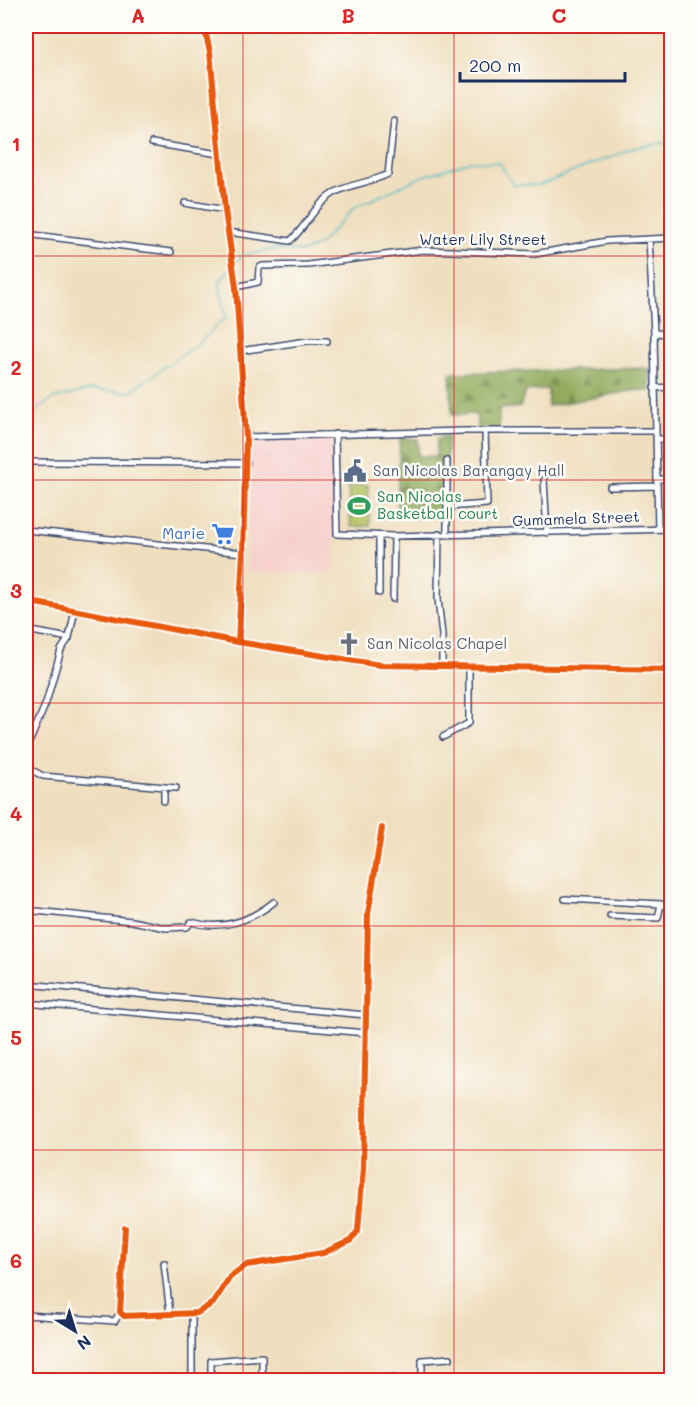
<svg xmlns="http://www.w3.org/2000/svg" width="697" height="1406" viewBox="0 0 697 1406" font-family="Mali,sans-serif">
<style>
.built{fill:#f7d0ce}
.forest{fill:url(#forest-firs);stroke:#566c5c;stroke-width:1.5}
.park{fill:#b7c466;stroke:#697a62;stroke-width:1.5}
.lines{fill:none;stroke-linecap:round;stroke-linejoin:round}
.stream{stroke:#4cbac6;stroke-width:1.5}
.minor-casing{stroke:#3b496d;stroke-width:8}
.minor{stroke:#fff;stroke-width:5}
.cycleway-casing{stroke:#fdfcf7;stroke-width:10}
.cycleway{stroke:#e8590c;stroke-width:6}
.grid{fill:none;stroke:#d62828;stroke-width:1.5;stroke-opacity:0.55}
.labels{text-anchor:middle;stroke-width:5;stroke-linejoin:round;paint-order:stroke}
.street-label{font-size:15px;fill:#1b2f5e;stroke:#fdfcf7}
.service-label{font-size:15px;fill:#4e5e75;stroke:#fdfcf7;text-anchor:start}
.leisure-label{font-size:15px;fill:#27864d;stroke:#fdfcf7;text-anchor:start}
.shop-label{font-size:15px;fill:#366cbe;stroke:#fdfcf7;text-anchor:end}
.worship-label{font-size:15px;fill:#5b616d;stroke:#fdfcf7;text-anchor:start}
.neatline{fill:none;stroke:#d62828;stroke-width:2}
.grid-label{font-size:20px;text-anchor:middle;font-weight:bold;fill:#d62828}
</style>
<defs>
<pattern id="forest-firs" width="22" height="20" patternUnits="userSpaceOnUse" patternTransform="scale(1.5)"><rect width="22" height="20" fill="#91aa5b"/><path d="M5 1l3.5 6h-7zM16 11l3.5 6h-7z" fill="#768b4e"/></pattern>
</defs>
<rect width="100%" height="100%" fill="#fdfcf7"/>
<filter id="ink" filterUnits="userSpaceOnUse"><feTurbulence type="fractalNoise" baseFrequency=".0167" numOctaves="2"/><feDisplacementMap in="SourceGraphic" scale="12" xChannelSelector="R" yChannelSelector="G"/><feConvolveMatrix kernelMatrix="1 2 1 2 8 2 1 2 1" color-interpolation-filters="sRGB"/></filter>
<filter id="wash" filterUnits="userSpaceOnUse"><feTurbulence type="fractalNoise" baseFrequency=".008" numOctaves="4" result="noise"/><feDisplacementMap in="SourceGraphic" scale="24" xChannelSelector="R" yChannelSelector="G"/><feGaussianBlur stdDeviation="1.35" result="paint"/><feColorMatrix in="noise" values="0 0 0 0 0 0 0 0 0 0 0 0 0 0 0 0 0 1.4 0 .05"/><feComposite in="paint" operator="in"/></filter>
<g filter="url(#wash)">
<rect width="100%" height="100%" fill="#f0dfbf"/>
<!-- built -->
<path class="built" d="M329,435L334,438V573L247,572L251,437Z"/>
<!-- forest -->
<path class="forest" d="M649,368L650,391L636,390L548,406V389L526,391L520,407L499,409V428H478L476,414L452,415L450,373Z
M448,436L442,512H397L400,438L418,439V456H436L437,438Z"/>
<!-- park -->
<path class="park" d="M368,485L370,526L351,527L348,486Z"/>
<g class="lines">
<!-- stream -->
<path class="stream" d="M235,263L243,255L278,249L303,252L319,245L354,208L421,177L471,161L500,163L513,185H540L633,148L672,141
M26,412H33L53,399L91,390L129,392L199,343L226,317L219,282L230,269"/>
</g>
</g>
<g filter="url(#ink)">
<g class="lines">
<!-- minor casing -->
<g class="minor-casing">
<path id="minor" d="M204,26L210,52L225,210L236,287L246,437L243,553L238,642
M152,143L219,154
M185,203L225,210
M228,232L290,241C307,226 314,205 334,193C351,183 371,183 388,174L394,121
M26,234L171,252
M649,239L654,333L658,529
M236,287L258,282L259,268L262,266L308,265L423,250L535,254L607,241L672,238
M654,333L672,334
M240,351L307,341H327
M654,388L672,387
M335,434L337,534L394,536L672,529
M246,437L462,431H655
M656,439H672
M26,462L247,463
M657,479H672
M544,480L547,533
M610,487L657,486
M447,507L487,504L485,431
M671,529L672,541
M26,530L243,553
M439,534L438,599L442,635V666
M447,534V461
M379,593V536
M393,599L394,536
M26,601L238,642L380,665L672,670
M26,630L69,638
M443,737L469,723V666
M26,750L46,703L61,650L69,638L75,610
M26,767L43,776L176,788
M164,801V788
M565,899L661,904L672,909
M26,910L132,921L166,928L187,927L191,922C221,931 250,921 274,902
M610,916L658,918L661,904
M26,984L366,1015
M26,1003L366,1033
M125,1228L120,1312L124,1316L197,1313L213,1303L230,1277L246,1265L323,1253L350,1241L358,1231L363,1168L368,914L382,828
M164,1263L170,1314
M26,1315L115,1321L120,1312
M393,1378V1380
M516,1378L517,1380
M192,1380V1314
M211,1380V1361L262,1357V1380
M422,1380V1360L450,1358"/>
</g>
<!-- minor -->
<use href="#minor" class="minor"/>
<!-- cycleway casing -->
<g class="cycleway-casing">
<path id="cycleway" d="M204,26L210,52L225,210L236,287L246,437L243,553L238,642
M26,601L238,642L380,665L672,670
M125,1228L120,1312L124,1316L197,1313L213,1303L230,1277L246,1265L323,1253L350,1241L358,1231L363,1168L368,914L382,828"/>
</g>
<!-- cycleway -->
<use href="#cycleway" class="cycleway"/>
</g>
</g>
<!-- grid -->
<path class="grid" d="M243,26V1380M454,26V1380M26,256H672M26,480H672M26,703H672M26,926H672M26,1150H672"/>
<!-- icons -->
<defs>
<g id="civic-bare" transform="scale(1.8)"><path d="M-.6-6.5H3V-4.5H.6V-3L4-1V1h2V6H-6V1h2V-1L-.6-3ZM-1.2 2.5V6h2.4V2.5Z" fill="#5c6f8a" stroke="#fdfcf7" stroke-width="2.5" paint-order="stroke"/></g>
<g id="stadium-bare" transform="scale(1.8)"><path d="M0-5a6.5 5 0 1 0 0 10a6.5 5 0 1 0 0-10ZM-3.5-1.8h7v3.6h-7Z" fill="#2e9e5b" stroke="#fdfcf7" stroke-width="2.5" paint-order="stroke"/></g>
<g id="supermarket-bare" transform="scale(1.8)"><path d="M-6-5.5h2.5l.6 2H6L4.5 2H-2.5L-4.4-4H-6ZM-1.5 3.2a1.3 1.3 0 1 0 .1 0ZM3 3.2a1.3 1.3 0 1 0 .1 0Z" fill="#3f7fe0" stroke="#fdfcf7" stroke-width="2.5" paint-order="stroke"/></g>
<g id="church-bare" transform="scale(1.8)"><path d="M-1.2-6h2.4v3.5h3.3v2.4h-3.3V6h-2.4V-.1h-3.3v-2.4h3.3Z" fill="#6b7280" stroke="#fdfcf7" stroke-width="2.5" paint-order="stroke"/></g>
</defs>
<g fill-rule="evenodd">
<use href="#civic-bare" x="355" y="471"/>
<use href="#stadium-bare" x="359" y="506"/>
<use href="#supermarket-bare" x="223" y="534"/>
<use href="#church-bare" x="349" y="644"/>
</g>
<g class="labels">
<!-- street labels -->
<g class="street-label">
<text x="483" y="245">Water Lily Street</text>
<text transform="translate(576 519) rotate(-2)" y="5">Gumamela Street</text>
</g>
<!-- service labels -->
<g class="service-label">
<text x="373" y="476">San Nicolas Barangay Hall</text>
</g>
<!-- leisure labels -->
<g class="leisure-label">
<text x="377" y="502">San Nicolas<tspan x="377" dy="17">Basketball court</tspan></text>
</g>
<!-- shop labels -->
<g class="shop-label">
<text x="205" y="539">Marie</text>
</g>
<!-- worship labels -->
<g class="worship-label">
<text x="367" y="649">San Nicolas Chapel</text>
</g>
</g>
<!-- margin -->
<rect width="697" height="1406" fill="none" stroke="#fdfcf7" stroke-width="66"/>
<!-- north arrow -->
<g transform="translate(75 1331) rotate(142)" stroke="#fdfcf7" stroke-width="4.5" paint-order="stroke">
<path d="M0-4.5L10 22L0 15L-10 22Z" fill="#1b2f5e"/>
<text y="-9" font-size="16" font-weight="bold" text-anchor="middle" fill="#1b2f5e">N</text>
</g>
<!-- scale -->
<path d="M460 72v9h165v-9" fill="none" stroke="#1b2f5e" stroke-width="3"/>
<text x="469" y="72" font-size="18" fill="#1b2f5e" stroke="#fdfcf7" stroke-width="4.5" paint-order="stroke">200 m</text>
<rect x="33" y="33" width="631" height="1340" class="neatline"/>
<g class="grid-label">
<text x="138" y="23">A</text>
<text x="348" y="23">B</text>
<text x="559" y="23">C</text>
<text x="16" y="151">1</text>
<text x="16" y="375">2</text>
<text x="16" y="598">3</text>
<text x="16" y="821">4</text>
<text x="16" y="1045">5</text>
<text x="16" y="1268">6</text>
</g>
</svg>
